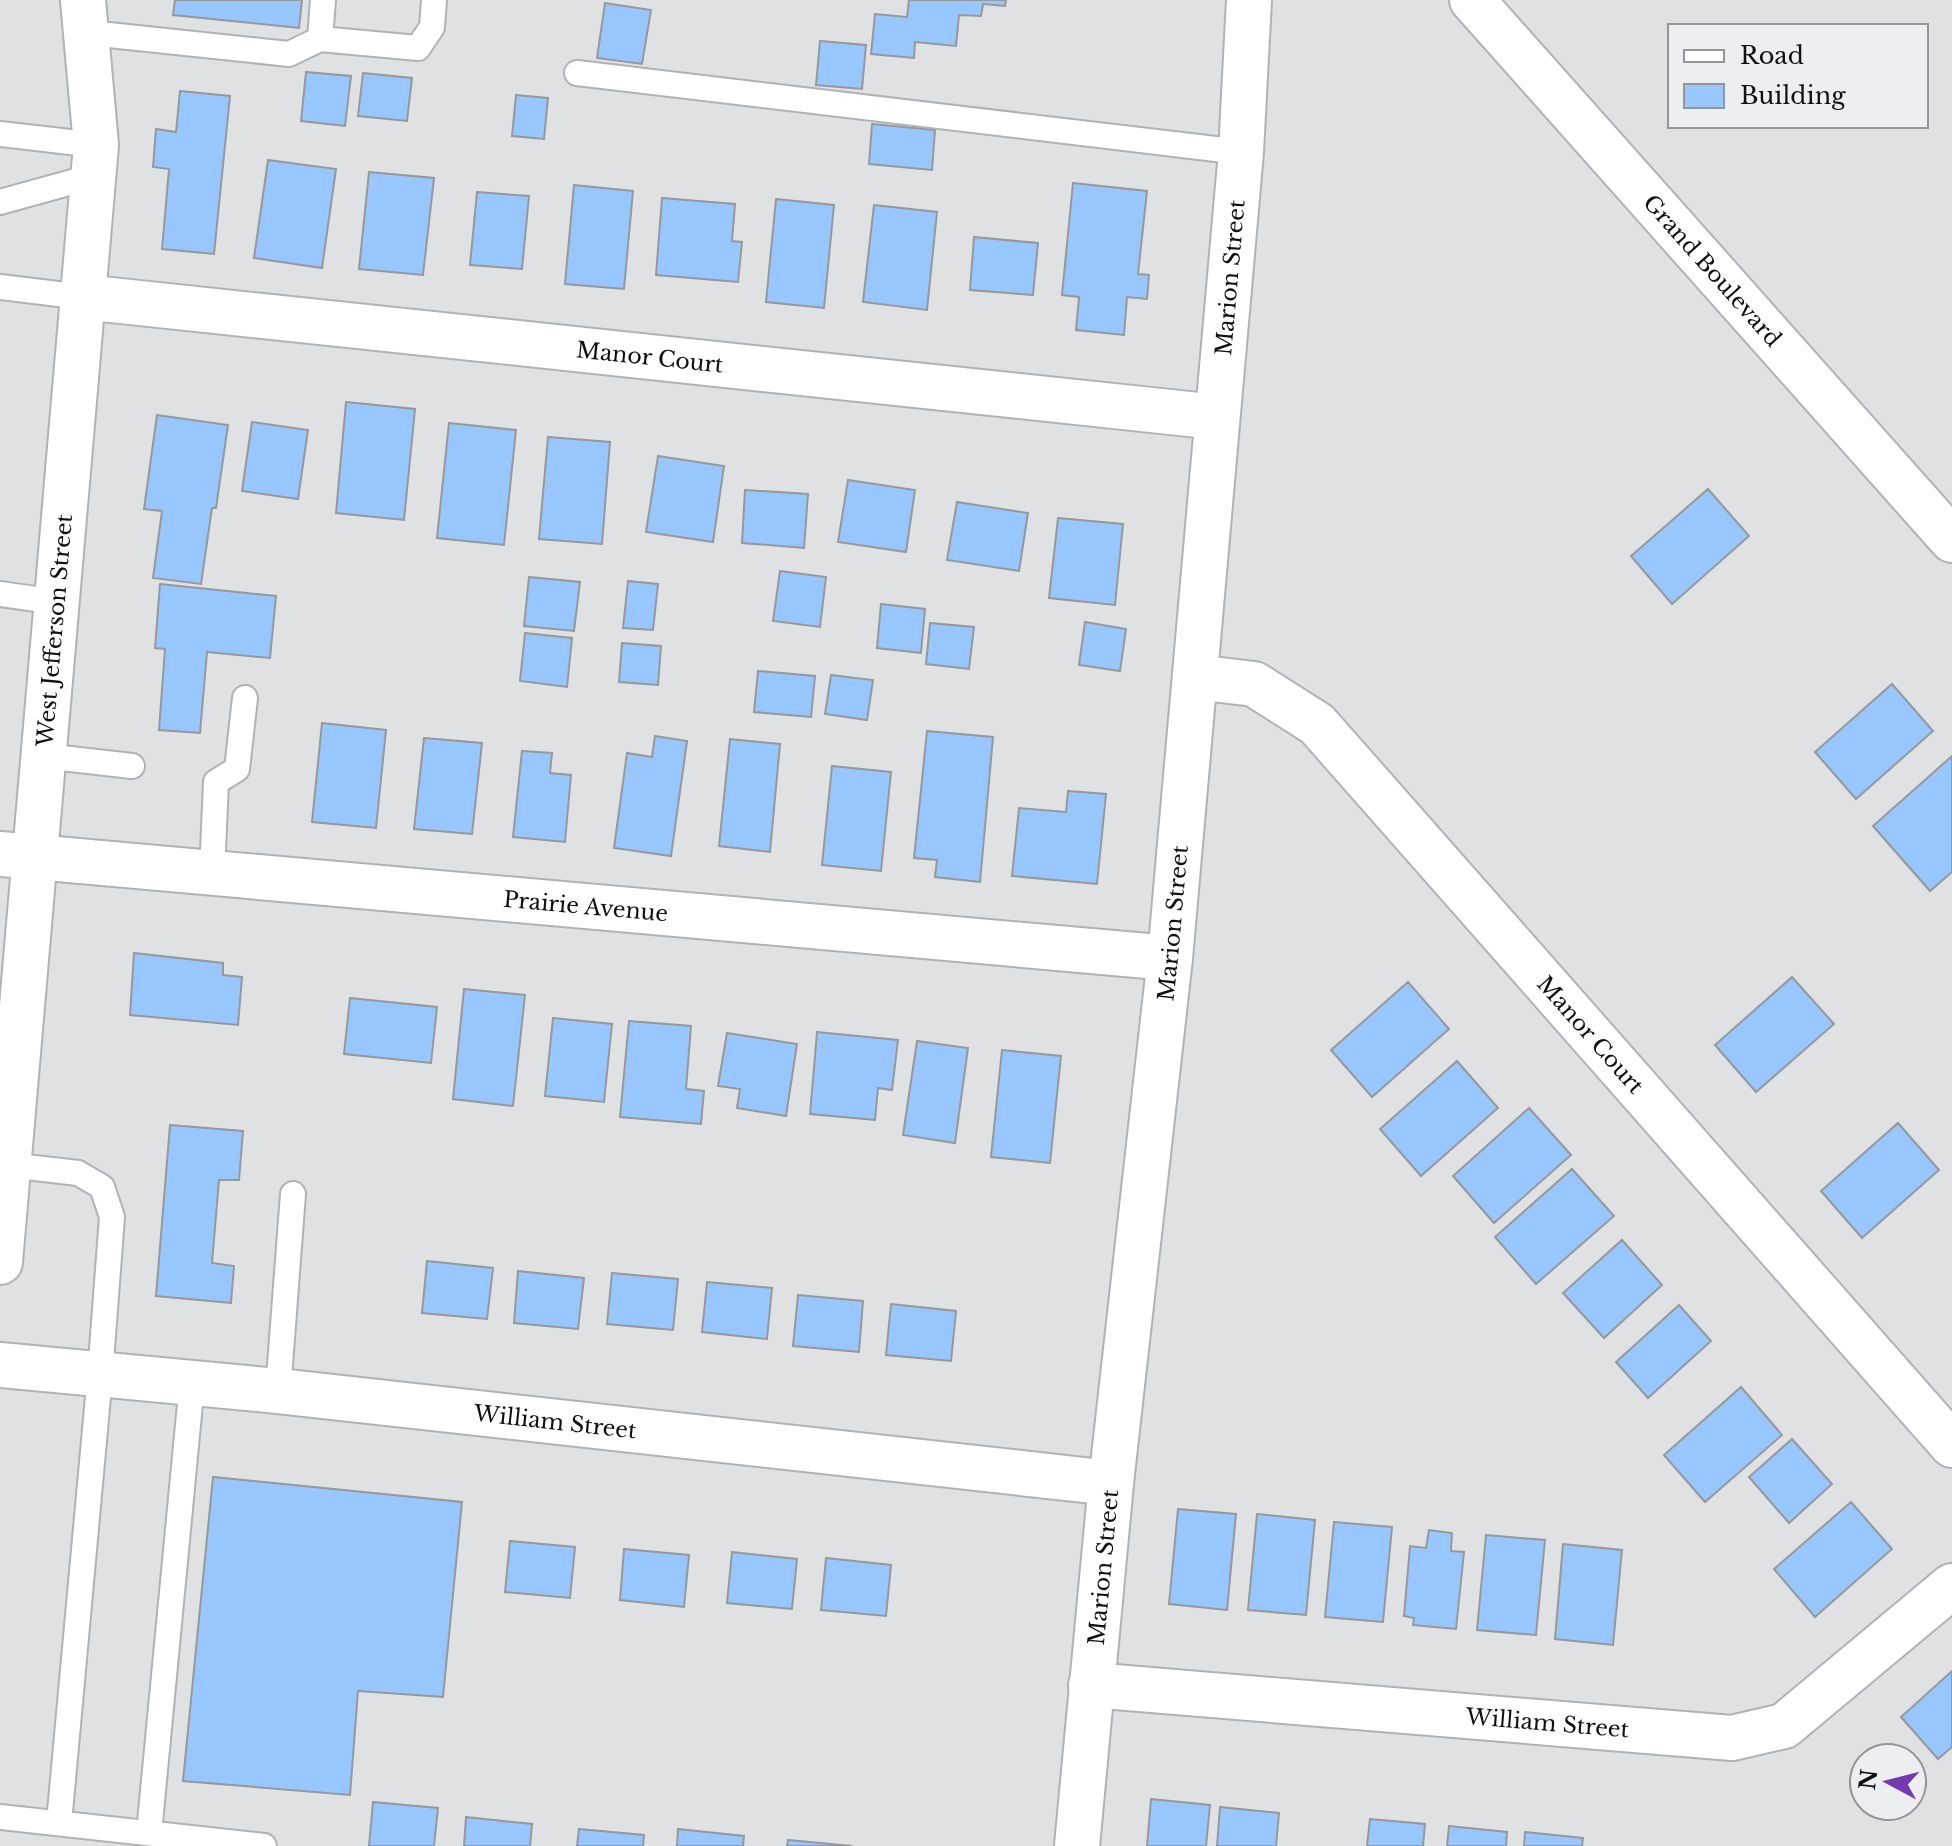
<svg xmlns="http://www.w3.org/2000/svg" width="1952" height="1846" viewBox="0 0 1952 1846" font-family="'Libre Baskerville',serif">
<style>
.building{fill:#98c6fe;stroke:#96989a;stroke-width:2}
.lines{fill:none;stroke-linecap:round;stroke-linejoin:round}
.service-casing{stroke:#b0b2b4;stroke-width:28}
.minor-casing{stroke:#b0b2b4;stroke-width:48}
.tertiary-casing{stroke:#b0b2b4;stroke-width:48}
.primary-casing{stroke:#b0b2b4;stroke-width:48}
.service{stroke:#fff;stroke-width:24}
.minor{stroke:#fff;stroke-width:44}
.tertiary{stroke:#fff;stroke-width:44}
.primary{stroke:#fff;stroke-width:44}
.labels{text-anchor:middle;stroke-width:7;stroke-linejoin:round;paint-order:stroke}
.street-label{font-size:22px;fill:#0f1011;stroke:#edeef1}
</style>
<rect width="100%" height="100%" fill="#dfe1e3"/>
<!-- building -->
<path class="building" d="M175,0H302L299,28L173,15Z
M909,0H1006L1005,6L983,4L981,16L959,15L956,46L915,42L914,58L871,54L875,14L907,17Z
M605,3L651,10L642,64L597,58Z
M820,41L866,45L862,89L816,85Z
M306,72L351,76L345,126L301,121Z
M363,73L412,78L407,121L358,116Z
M180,91L230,96L214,254L162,249L169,169L153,167L156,129L176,132Z
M516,95L548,98L544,139L512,136Z
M872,124L935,130L932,170L869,164Z
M268,160L336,169L322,268L254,258Z
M369,172L434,178L423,275L359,269Z
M1073,183L1147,191L1138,274L1149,275L1147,299L1127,297L1124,335L1076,330L1079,297L1062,295Z
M574,185L633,191L624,289L565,284Z
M477,192L529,196L522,269L470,265Z
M662,198L735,204L732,241L742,242L738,282L656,275Z
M776,199L834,205L824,308L766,302Z
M874,205L937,212L927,310L863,302Z
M974,237L1038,243L1033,295L970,290Z
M346,402L415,409L404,520L336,513Z
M157,415L228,425L216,508H212L201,584L153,578L162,511L144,509Z
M252,422L308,430L298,499L242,491Z
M449,423L516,430L504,545L437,538Z
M548,437L610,442L602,544L539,539Z
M658,456L724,466L713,542L646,532Z
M848,480L915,490L906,552L838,542Z
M1708,489L1749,536L1672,604L1631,556Z
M745,490L808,494L804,548L742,543Z
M957,502L1028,513L1019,571L947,560Z
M1058,518L1123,524L1115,605L1049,598Z
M780,571L826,577L820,627L773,621Z
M529,577L580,582L574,631L524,626Z
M628,581L658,584L653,630L623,628Z
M160,584L276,596L270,658L207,652L200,733L159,730L165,649L155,648Z
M881,604L925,609L921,653L877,648Z
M1085,622L1126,629L1120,671L1079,665Z
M930,623L974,627L969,669L926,664Z
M525,633L572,638L567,687L520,681Z
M622,643L661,646L658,685L619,682Z
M758,671L815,676L811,717L754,712Z
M831,675L873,680L867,720L825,714Z
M1892,684L1933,731L1856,799L1815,752Z
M322,723L386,730L376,828L312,822Z
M927,731L993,737L980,882L935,877L937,860L914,858Z
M655,736L687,741L671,856L614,848L627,753L652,757Z
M424,738L482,743L472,834L414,829Z
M730,739L780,744L770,852L719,846Z
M522,751L552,753L550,773L571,775L565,842L513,837Z
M1952,756V872L1930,891L1873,826Z
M832,766L891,772L881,871L822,865Z
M1068,791L1106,794L1097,884L1012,876L1019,808L1066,812Z
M134,953L223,963V975L242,977L238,1025L130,1015Z
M1792,977L1834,1024L1756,1092L1715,1045Z
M1408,982L1449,1029L1372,1097L1331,1050Z
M464,989L525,995L513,1106L453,1099Z
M350,998L437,1007L431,1063L344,1054Z
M553,1018L612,1024L604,1102L545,1096Z
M629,1021L691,1026L686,1089L704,1091L701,1124L620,1117Z
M817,1032L898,1040L892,1090L878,1088L875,1120L810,1114Z
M727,1033L797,1044L786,1116L737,1108L740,1089L718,1086Z
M917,1041L968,1048L955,1143L903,1135Z
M1002,1050L1061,1056L1050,1163L991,1157Z
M1457,1061L1498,1108L1421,1176L1380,1129Z
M1529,1108L1571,1155L1494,1223L1453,1176Z
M1898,1123L1939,1170L1862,1238L1821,1191Z
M170,1125L243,1131L239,1180H219L212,1263L234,1266L231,1303L156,1296Z
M1572,1169L1614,1216L1536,1284L1495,1237Z
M1622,1240L1662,1285L1604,1338L1563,1293Z
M427,1261L493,1268L487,1319L422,1313Z
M518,1271L584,1278L578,1329L514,1323Z
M612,1273L678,1279L673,1330L607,1324Z
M707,1282L772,1288L767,1339L702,1332Z
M798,1295L863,1301L859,1352L793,1346Z
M891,1304L956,1311L951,1361L886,1355Z
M1679,1305L1711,1341L1648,1398L1616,1362Z
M1741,1387L1782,1435L1705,1502L1664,1455Z
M1792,1439L1832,1484L1789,1523L1749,1477Z
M213,1477L462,1502L443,1697L358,1691L350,1795L183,1781Z
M1851,1502L1892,1549L1815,1617L1774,1569Z
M1178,1509L1236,1514L1227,1610L1169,1604Z
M1257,1514L1315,1520L1306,1615L1248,1610Z
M1334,1522L1392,1527L1383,1622L1325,1617Z
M1429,1530L1452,1533L1451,1551L1464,1552L1456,1629L1413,1625L1414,1618L1404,1616L1410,1546L1426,1548Z
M1486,1535L1545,1540L1536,1635L1477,1630Z
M510,1541L575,1547L570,1598L505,1592Z
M1563,1544L1622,1550L1613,1645L1555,1639Z
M624,1549L689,1555L684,1607L620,1600Z
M732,1552L797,1559L792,1609L727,1603Z
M826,1558L891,1565L886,1616L821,1610Z
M1952,1671V1747L1938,1759L1901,1717Z
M1151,1799L1210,1805L1206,1846H1147Z
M373,1802L438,1808L434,1846H369Z
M1220,1807L1279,1813L1276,1846H1217Z
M466,1817L532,1824L530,1846H464Z
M1370,1819L1425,1824L1423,1846H1367Z
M1449,1826L1507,1832L1506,1846H1447Z
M579,1829L644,1835L643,1846H577Z
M678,1829L744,1836L743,1846H677Z
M1525,1832L1583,1838L1582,1846H1524Z
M788,1840L852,1846H787Z"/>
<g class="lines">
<!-- service casing -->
<g class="service-casing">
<path id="service" d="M109,35L289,54L320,39L418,48L432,27L434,0
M320,39L323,0
M577,73L1241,152
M0,134L96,145
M0,202L94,176
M0,287L83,297
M0,594L57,602
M44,756L132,766
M212,873L216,782L237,769L245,698
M9,1165L78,1173L102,1187L112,1217L100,1375L59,1823
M278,1391L293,1194
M0,1817L264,1846
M149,1833L192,1383"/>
</g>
<!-- minor casing -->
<g class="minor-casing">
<g id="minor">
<path id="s1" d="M1472,0L1952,540"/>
<path id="s2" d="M83,297L1217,417"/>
<path id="s3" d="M1195,677L1254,684L1317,724L1952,1445"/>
<path id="s4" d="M0,854L1170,958"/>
<path id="s5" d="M0,1365L278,1391L1111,1483"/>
<path id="s6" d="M1091,1685L1732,1738L1784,1726L1952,1586"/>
</g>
</g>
<!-- tertiary casing -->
<g class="tertiary-casing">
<g id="tertiary">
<path id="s7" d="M1077,1846L1111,1483L1170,958L1241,152L1249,0"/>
</g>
</g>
<!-- primary casing -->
<g class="primary-casing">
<g id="primary">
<path id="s8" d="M0,1262L96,145L83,0"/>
</g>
</g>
<!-- service -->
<use href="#service" class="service"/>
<!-- minor -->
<use href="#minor" class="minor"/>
<!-- tertiary -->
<use href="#tertiary" class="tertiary"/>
<!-- primary -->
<use href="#primary" class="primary"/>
</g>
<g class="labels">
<!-- street labels -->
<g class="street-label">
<text dy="8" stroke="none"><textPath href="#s1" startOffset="362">Grand Boulevard</textPath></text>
<text dy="8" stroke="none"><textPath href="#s7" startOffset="1576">Marion Street</textPath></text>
<text dy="8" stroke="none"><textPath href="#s2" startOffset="570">Manor Court</textPath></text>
<text dy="8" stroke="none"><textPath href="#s8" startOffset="634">West Jefferson Street</textPath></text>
<text dy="8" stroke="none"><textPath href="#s4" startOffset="588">Prairie Avenue</textPath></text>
<text dy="8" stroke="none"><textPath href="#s7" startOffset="928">Marion Street</textPath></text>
<text dy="8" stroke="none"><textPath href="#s3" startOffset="548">Manor Court</textPath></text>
<text dy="8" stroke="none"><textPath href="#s5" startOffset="558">William Street</textPath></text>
<text dy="8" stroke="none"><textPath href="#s7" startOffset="280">Marion Street</textPath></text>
<text dy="8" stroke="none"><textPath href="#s6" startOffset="458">William Street</textPath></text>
</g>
</g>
<!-- legend -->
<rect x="1668" y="24" width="260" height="104" fill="#edeef1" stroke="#949597" stroke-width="2"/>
<rect x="1684" y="50" width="40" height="12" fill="#ffffff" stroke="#949597" stroke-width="2"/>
<text x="1740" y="64" font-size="24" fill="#0f1011">Road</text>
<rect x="1684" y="84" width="40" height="24" fill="#98c6fe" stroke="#949597" stroke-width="2"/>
<text x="1740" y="104" font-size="24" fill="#0f1011">Building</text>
<!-- north arrow -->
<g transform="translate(1888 1782) rotate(277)"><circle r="38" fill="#edeef1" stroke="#949597" stroke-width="2"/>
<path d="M0-6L14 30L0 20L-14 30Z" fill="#7339ae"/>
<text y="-12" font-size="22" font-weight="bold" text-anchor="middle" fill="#0f1011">N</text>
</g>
</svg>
